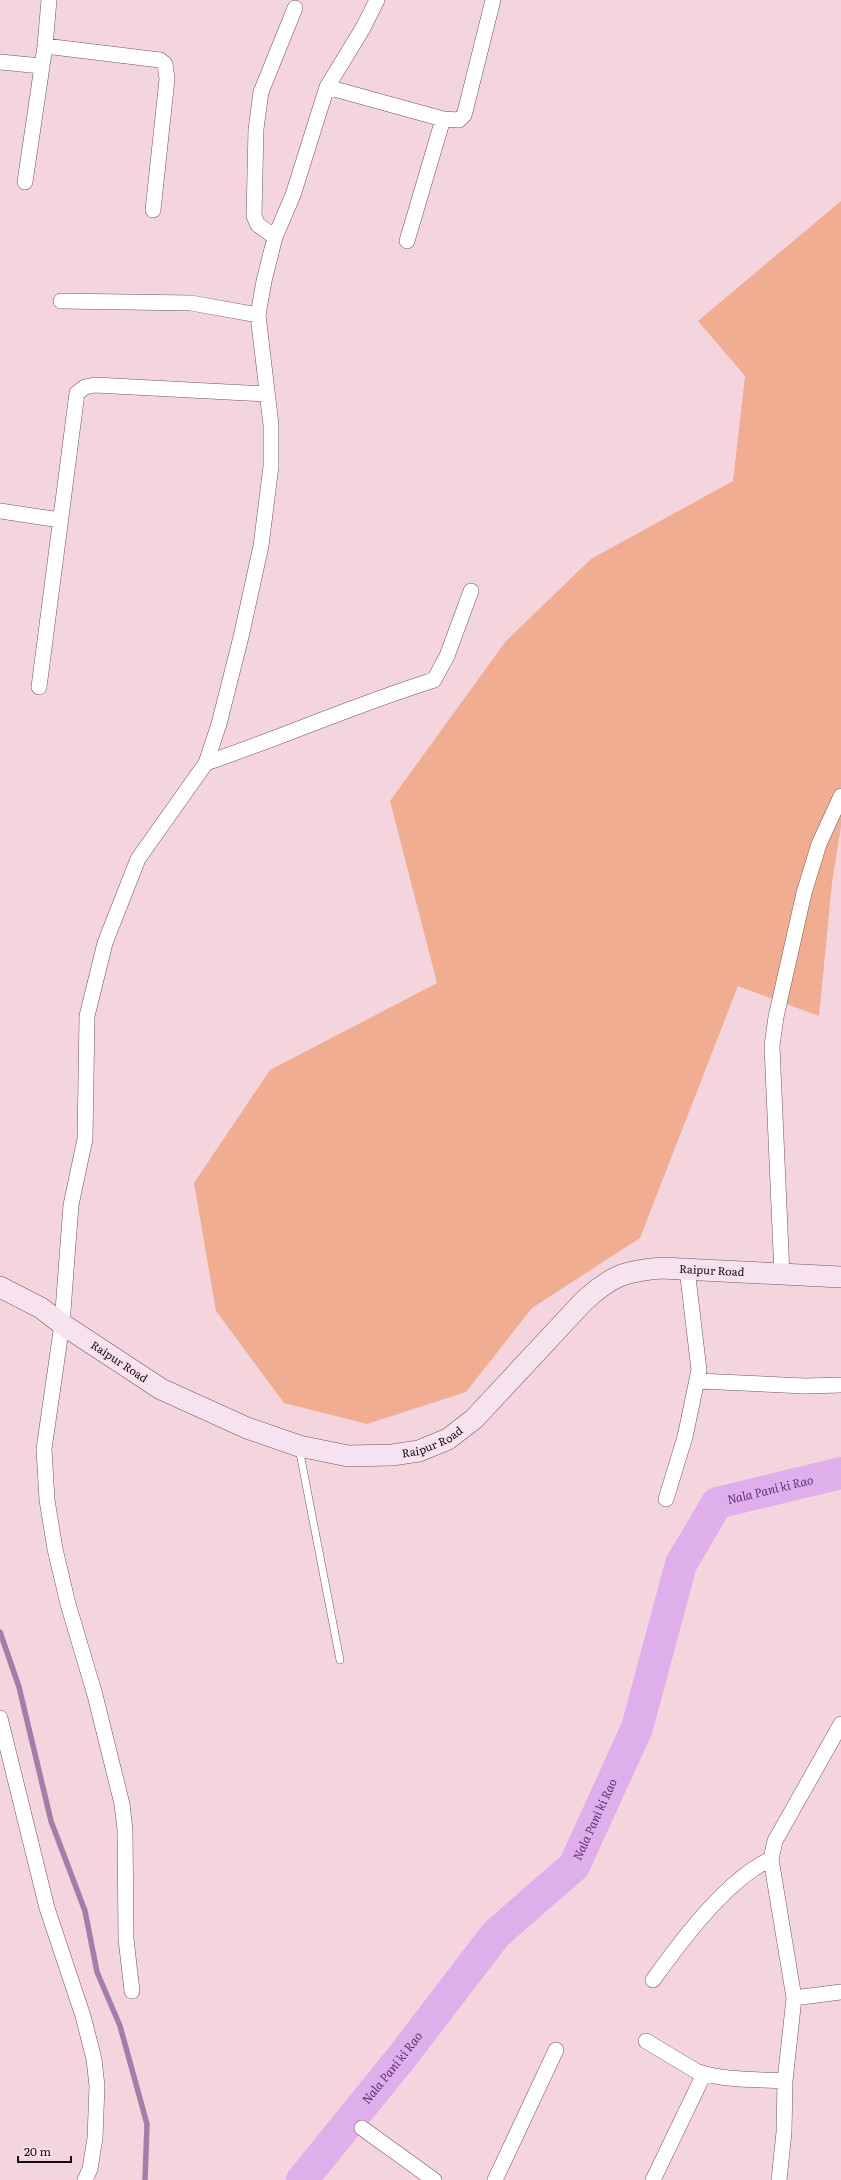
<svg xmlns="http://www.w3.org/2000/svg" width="841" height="2180" viewBox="0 0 841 2180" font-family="Literata,serif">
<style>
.green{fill:#f0ad91}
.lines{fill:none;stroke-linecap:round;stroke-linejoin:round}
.stream{stroke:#a37ea9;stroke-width:5.5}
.river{stroke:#dfafeb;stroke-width:32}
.service-casing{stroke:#70555c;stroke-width:8}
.minor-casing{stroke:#70555c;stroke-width:16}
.secondary-casing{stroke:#70555c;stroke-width:22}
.service{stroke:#fff;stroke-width:7}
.minor{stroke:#fff;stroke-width:15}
.secondary{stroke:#f7e2ef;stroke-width:21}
.labels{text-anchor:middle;stroke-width:3;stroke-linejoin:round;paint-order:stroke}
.street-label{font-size:11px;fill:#170c0f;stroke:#fee4ea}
.water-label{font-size:12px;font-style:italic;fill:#662d73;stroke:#fee4ea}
</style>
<rect width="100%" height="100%" fill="#f5d5dd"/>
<!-- green -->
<path class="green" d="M841,201V826L832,883L819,1016L738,986L640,1238L532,1308L466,1392L367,1424L284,1403L216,1311L194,1183L270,1070L437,983L390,801L506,641L591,559L733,481L745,376L698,321Z"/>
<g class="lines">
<!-- stream -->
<path class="stream" d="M0,1632L19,1687L51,1821L85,1911L97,1972L120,2026L147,2124L145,2180"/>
<!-- river -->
<path class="river" id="s1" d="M302,2180L401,2058L496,1934L574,1866L637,1728L681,1564L717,1503L841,1473"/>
<!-- service casing -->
<g class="service-casing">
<path id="service" d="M299,1448L340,1660"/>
</g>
<!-- minor casing -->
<g class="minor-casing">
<path id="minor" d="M45,46L160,60L165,64L167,79L153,210
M0,62L41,66
M327,87L443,119L459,120L464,115L466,108L493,0
M25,182L45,46L49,0
M275,237L258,225L254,216L256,129L261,92L295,8
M407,241L443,119
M61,301L191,303L258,315
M0,511L60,520
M39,687L77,393L85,387L95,385L267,394
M206,763C283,737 357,704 434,680L447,656L471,591
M782,1275L772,1046L776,1017L804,893L819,844L841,796
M698,1381L805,1386L841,1385
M666,1499L685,1437L699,1370L687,1269
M0,1718L47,1908L83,2016L94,2059L97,2086L95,2138L90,2169L85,2180
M653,1980C681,1941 727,1879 771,1859
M132,1991L126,1939L125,1830L122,1804L95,1695L68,1604L55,1549L47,1500L44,1449L62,1324L71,1205L85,1139L87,1016L105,943L138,859L206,763L219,724L241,637L261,546L271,466V425L258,315L264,281L275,237L293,195L327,87L363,28L377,0
M794,1998L841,1992
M646,2041L696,2071C724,2081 755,2079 785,2081
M362,2128L434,2180
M495,2180L556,2050
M653,2180L704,2074
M779,2180L784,2132L785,2081L794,1998L771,1859L775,1841L841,1724"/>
</g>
<!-- secondary casing -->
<g class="secondary-casing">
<g id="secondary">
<path id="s2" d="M0,1287L41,1308L62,1324L161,1389L247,1428L299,1446L348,1456L392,1455L419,1451L448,1439L474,1419L583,1302C611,1276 624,1271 662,1268L841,1277"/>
</g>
</g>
<!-- service -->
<use href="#service" class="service"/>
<!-- minor -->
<use href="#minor" class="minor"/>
<!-- secondary -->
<use href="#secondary" class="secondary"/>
</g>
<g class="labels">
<!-- street labels -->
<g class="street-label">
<text dy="4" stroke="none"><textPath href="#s2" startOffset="824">Raipur Road</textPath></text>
<text dy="4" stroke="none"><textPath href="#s2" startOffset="141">Raipur Road</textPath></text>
<text dy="4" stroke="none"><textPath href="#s2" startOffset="477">Raipur Road</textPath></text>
</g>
<!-- water labels -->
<g class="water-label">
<text dy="4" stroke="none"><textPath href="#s1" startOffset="864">Nala Pani ki Rao</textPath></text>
<text dy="4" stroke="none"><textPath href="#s1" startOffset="468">Nala Pani ki Rao</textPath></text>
<text dy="4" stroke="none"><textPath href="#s1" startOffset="144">Nala Pani ki Rao</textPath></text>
</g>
</g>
<!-- scale -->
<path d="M18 2156v6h53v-6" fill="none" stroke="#170c0f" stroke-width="2"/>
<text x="24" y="2156" font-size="12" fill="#170c0f" stroke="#fee4ea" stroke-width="3" paint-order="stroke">20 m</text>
</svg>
